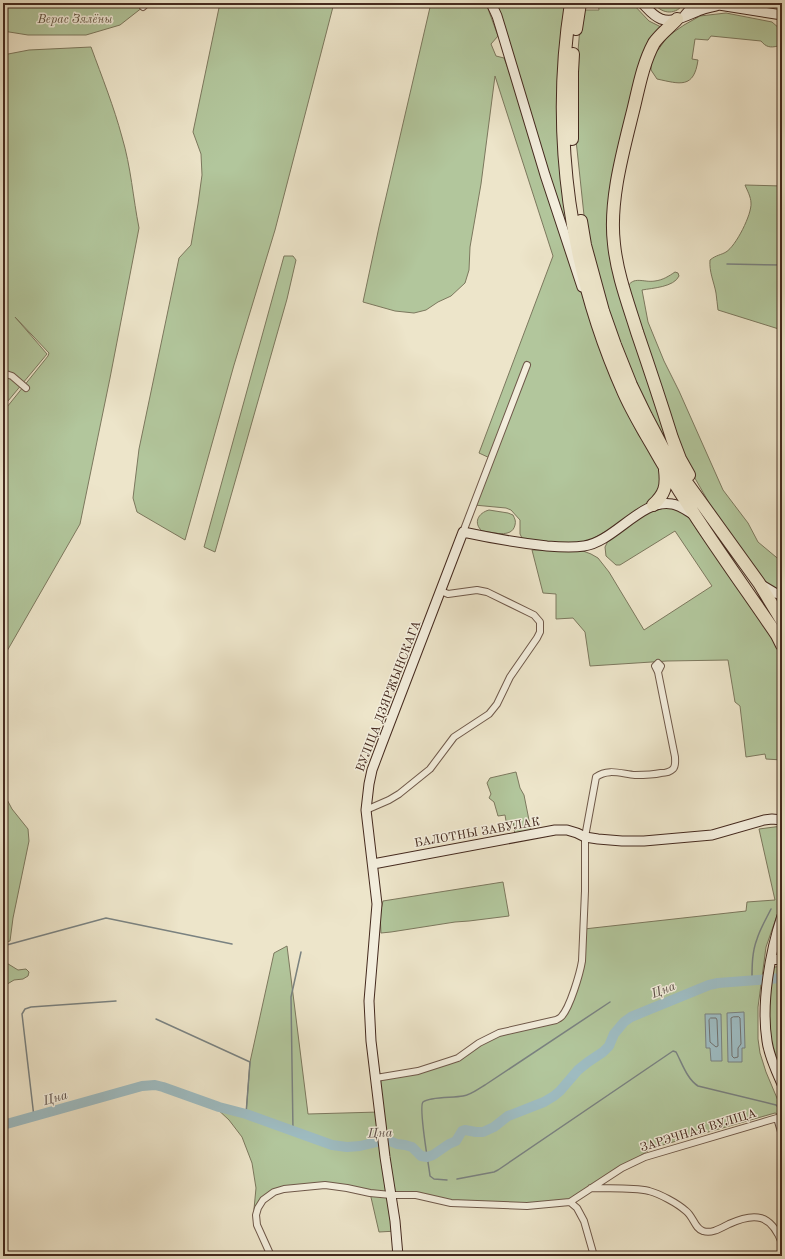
<svg xmlns="http://www.w3.org/2000/svg" width="785" height="1259" viewBox="0 0 785 1259" font-family="'Old Standard TT',serif">
<style>
.green{fill:#b2c69c;stroke:#7c785e}
.water{fill:#9ebcc2;stroke:#7a8281}
.lines{fill:none;stroke-linecap:round;stroke-linejoin:round}
.shore{stroke:#727370;stroke-width:1}
.stream{stroke:#7a8281;stroke-width:1.5}
.river{stroke:#9ebcc2;stroke-width:10}
.street-casing{stroke:#6f594a;stroke-width:8}
.secondary-casing{stroke:#452a1f;stroke-width:11}
.highway-casing{stroke:#452a1f;stroke-width:14}
.street{stroke:#f3eedd;stroke-width:6}
.secondary{stroke:#f3eedd;stroke-width:9}
.highway{stroke:#ede5ca;stroke-width:12}
.labels{text-anchor:middle;stroke-width:3;stroke-linejoin:round;paint-order:stroke}
.park-label{font-size:12px;font-style:italic;fill:#60513e;stroke:#f3eedd}
.street-label{font-size:12px;fill:#452a1f;stroke:#f3eedd}
.water-label{font-size:13px;font-style:italic;fill:#5b4e48;stroke:#f3eedd}
</style>
<rect width="100%" height="100%" fill="#ede5ca"/>
<filter id="stains"><feTurbulence type="fractalNoise" baseFrequency=".005" numOctaves="4"/><feColorMatrix values="0 0 0 0 .2 0 0 0 0 .09 0 0 0 0 .02 0 0 0 .5 -.17"/></filter>
<radialGradient id="worn" r=".72"><stop offset=".6" stop-color="#630" stop-opacity="0"/><stop offset="1" stop-color="#630" stop-opacity=".3"/></radialGradient>
<!-- green -->
<path class="green" d="M3,3H147L143,7L120,25L86,35H28L3,31Z
M220,3H334L275,230L234,365L185,540L137,512L133,498L139,449L179,258L191,245L198,204L202,175L201,154L193,132Z
M431,3H485L487,6L498,36L491,44L496,56L504,58L521,103L600,350L619,397L639,436L665,469L662,503L695,515L691,521L776,643L782,658V760L766,759L765,754L746,757L740,706L735,702L728,660L667,661L590,666L585,632L573,618L556,619V594L543,593L532,550L583,551L591,554L598,558L609,572L644,630L712,586L675,531L620,565H616L606,556L605,547L608,541L650,507L592,539L580,543L570,544L526,541L522,538L520,534V520L511,510L506,508L474,505L492,459L479,453L553,256L495,76L481,184L470,247L469,270L465,283L451,296L438,302L426,310L414,313L395,311L363,302L379,227Z
M494,3H550L565,8L573,247Z
M598,3H632L649,21L663,28L653,39L608,216L672,451L644,401L620,350L586,234L576,140V74L581,16L582,10H599Z
M654,3H684C677,15 662,15 654,3Z
M726,13L772,22L780,29L778,46C770,48 766,47 761,41L711,36L708,40L695,39L692,59L698,60C694,89 680,84 657,79L651,70V58L655,52L658,50L668,36L684,25L700,16Z
M91,47C102,77 114,107 122,137C131,167 133,198 139,228L110,378L80,524L3,658V412L48,356L49,353L15,317L47,354L3,407V55L29,50Z
M745,185L782,186V330L718,310C717,304 717,299 716,293C714,282 709,272 710,260C716,255 721,255 726,252C736,246 752,214 751,203C751,197 747,190 745,185Z
M284,256H293L296,260L287,299L215,552L204,547Z
M675,272L678,273L679,276C674,287 653,288 642,290L648,322L664,361L679,391L723,490L748,523L758,542L782,562V593L769,588L720,522L688,466L675,434L627,288C633,275 644,283 655,281C663,280 669,276 675,272Z
M489,510L508,513L513,515C515,519 516,521 515,525C512,539 492,532 482,531C473,523 478,513 489,510Z
M516,772L520,788L524,795L531,830L529,833L515,835L513,821H506L505,815L498,816L494,802L489,798L491,794L487,783L490,778Z
M3,792L12,809L28,829L29,841L13,918L10,941L3,943Z
M782,826V901L766,947L758,1007V1039L760,1053L766,1072L782,1110V1125L778,1114L775,1113L652,1148L570,1202L527,1206L451,1203L416,1195H391L397,1231L379,1232L370,1193L325,1185L274,1192L258,1208L257,1225L254,1209L256,1188L252,1163L242,1137L229,1120L214,1106L246,1114L250,1062L274,953L287,946L308,1114L379,1112L376,1078L449,1061L499,1033L561,1017L580,972L584,929L746,911L747,902L775,900L759,829Z
M503,882L509,916L469,921L455,922L391,932L381,933L380,914L383,901Z
M5,962L18,970L26,969L29,972L28,976L23,979L14,980L4,986L3,985V963Z
M782,966V1076C780,1071 777,1065 775,1059C766,1035 768,993 773,968L775,967Z"/>
<!-- water -->
<path class="water" d="M744,1012L745,1048H742V1062H728L727,1013Z
M705,1014H721L722,1061H711L710,1048H706Z"/>
<g class="lines">
<!-- shore -->
<path class="shore" d="M739,1017L740,1018L741,1044L738,1048V1057L734,1058L732,1056L731,1018L733,1017Z
M711,1018H716L717,1020L718,1046L716,1047L710,1042L709,1020Z"/>
<!-- stream -->
<path class="stream" d="M727,264L782,265
M3,946L106,918L232,944
M752,980C752,966 752,952 757,939C760,929 766,919 771,909
M156,1019L250,1062L246,1114
M34,1117L22,1014L25,1009L31,1007L116,1001
M293,1131L291,997L301,952
M457,1179L494,1172L498,1170L673,1051L676,1052C682,1063 687,1079 698,1086L776,1105L779,1108L782,1116
M447,1180L434,1179L430,1176C429,1166 418,1107 423,1102C430,1096 453,1098 463,1096C471,1095 478,1089 485,1085L610,1002"/>
<!-- river -->
<path class="river" d="M3,1125L142,1086L155,1085L163,1087L219,1107L246,1114L332,1145L347,1147L360,1146L377,1142L390,1141L397,1144L405,1145L412,1147L421,1156L427,1157L433,1155L449,1144L456,1141L462,1131L465,1130L476,1132H483L494,1127L508,1116L544,1102L554,1096L560,1091L578,1070L588,1062L603,1052L609,1046L614,1034L624,1022L631,1017L709,985L718,983L782,978"/>
<!-- street casing -->
<g class="street-casing">
<path id="street" d="M143,7L147,3
M3,373L12,376L26,388
M463,532L527,365
M366,810L389,800L399,794L430,769L454,737L489,714L497,704L510,677L537,638L540,632V622L534,615L487,592L477,590L448,594L441,591
M376,1078L418,1071L449,1061L458,1058L479,1043L499,1033L556,1020C558,1019 560,1018 561,1017C570,1008 580,973 582,961L585,891V837L596,777C608,768 622,774 635,775C644,775 652,775 661,773C665,773 670,772 673,769C676,766 675,761 675,757L658,672L655,666L658,663L661,666L658,672
M591,1188C609,1189 631,1187 649,1191C660,1194 677,1203 686,1211C693,1216 695,1229 703,1231C712,1234 721,1228 729,1224C755,1212 771,1214 782,1243
M570,1202L577,1208L584,1221L594,1256
M271,1256L257,1225L256,1215L258,1208L263,1200L274,1192L284,1189L325,1185L347,1188L370,1193L391,1195H416L451,1203L527,1206L570,1202L622,1168L645,1157L777,1118L782,1135"/>
</g>
<!-- secondary casing -->
<g class="secondary-casing">
<path id="secondary" d="M491,3L497,16L501,29L545,175L582,287
M642,3C648,9 653,16 661,19C674,24 689,14 701,10C707,8 713,7 719,5
M715,3L719,5L782,15
M685,15L691,8L693,3
M760,584L775,593L782,595
M373,864L555,830H567L577,833L585,837L598,839L622,841H644L712,835L764,820L772,819L782,820
M782,916C770,952 761,1003 767,1041C769,1056 776,1071 782,1084
M771,959L782,960
M398,1256L395,1221L385,1157L371,1041L369,1001L377,904L366,810L369,784L372,770L381,746L463,532C491,538 519,543 547,546C559,547 572,548 584,546C614,542 642,498 672,504C680,505 687,511 694,515"/>
</g>
<!-- highway casing -->
<g class="highway-casing">
<path id="highway" d="M571,3C550,135 570,272 624,393C632,411 642,428 652,445C689,511 734,572 777,635L782,645
M677,19C670,27 660,34 654,43C642,65 638,92 632,115C622,155 609,203 614,244C617,274 628,303 637,332C649,367 661,403 672,438L680,459L689,475
M576,29L580,3
M572,139V72L573,54
M581,221L585,245L603,311L615,345L631,385L646,416L666,454L759,583L782,621
M653,505C665,494 667,486 665,470"/>
</g>
<!-- street -->
<use href="#street" class="street"/>
<!-- secondary -->
<use href="#secondary" class="secondary"/>
<!-- highway -->
<use href="#highway" class="highway"/>
</g>
<g class="labels">
<!-- park labels -->
<g class="park-label">
<text x="75" y="23">Верас Зялёны</text>
</g>
<!-- street labels -->
<g class="street-label">
<text transform="translate(388 696) rotate(-69)" y="4">ВУЛІЦА ДЗЯРЖЫНСКАГА</text>
<text transform="translate(477 832) rotate(-10)" y="4">БАЛОТНЫ ЗАВУЛАК</text>
<text transform="translate(698 1130) rotate(-17)" y="4">ЗАРЭЧНАЯ ВУЛІЦА</text>
</g>
<!-- water labels -->
<g class="water-label">
<text transform="translate(663 989) rotate(-22)" y="5">Цна</text>
<text transform="translate(55 1097) rotate(-16)" y="5">Цна</text>
<text transform="translate(380 1132) rotate(-2)" y="5">Цна</text>
</g>
</g>
<!-- margin -->
<rect width="785" height="1259" fill="none" stroke="#ede5ca" stroke-width="16"/>
<rect x="4" y="4" width="777" height="1251" fill="none" stroke="#452a1f" stroke-width="2"/>
<rect x="8" y="8" width="769" height="1243" fill="none" stroke="#452a1f"/>
<rect width="100%" height="100%" filter="url(#stains)"/>
<rect width="100%" height="100%" fill="url(#worn)"/>
</svg>
